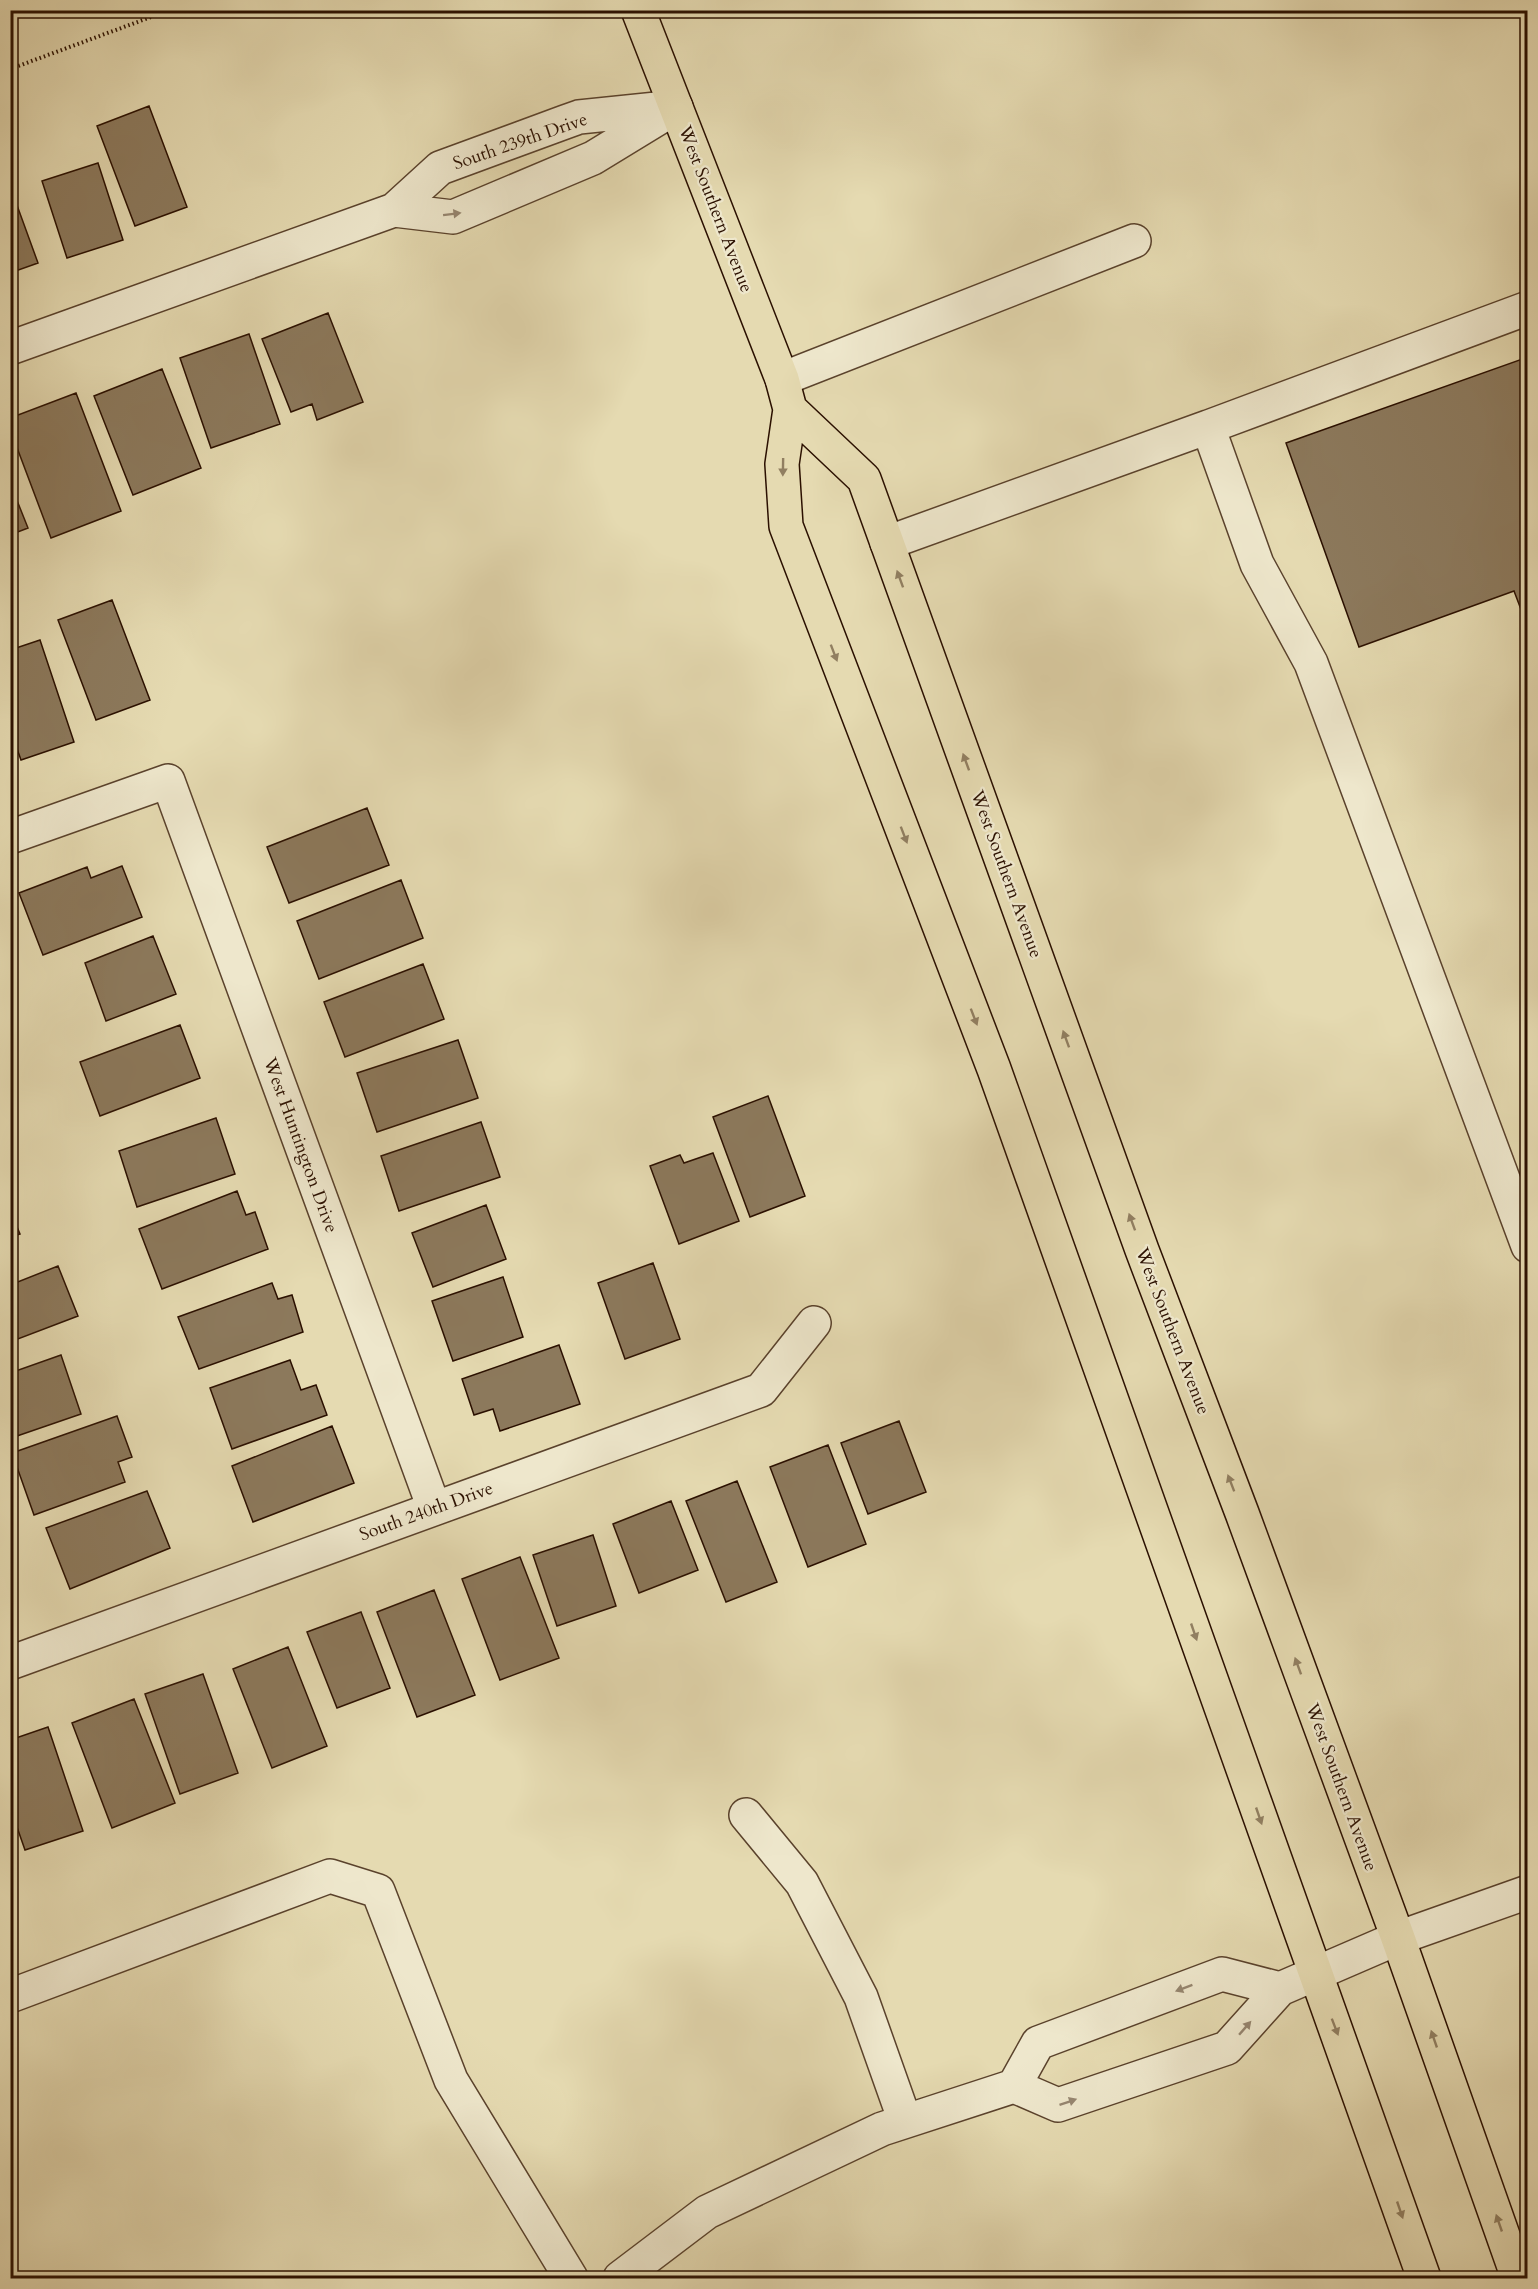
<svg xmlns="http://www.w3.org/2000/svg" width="1538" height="2289" viewBox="0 0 1538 2289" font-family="Cardo,serif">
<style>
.building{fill:#8c795c;stroke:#2b1000;stroke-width:1.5}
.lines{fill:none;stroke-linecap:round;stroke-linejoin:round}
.minor-casing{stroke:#5a422c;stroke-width:36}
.major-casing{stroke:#2b1000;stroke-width:36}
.path{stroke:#2b1000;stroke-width:4;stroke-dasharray:1.5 3;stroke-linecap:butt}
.minor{stroke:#eee7cc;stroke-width:33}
.major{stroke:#e5dab1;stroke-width:33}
.oneway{fill:#968670}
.oneway2{fill:#917f61}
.labels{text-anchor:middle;stroke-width:4.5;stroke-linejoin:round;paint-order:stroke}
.street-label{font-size:18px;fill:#2b1000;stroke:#eee7cc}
</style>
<rect width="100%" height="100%" fill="#e5dab1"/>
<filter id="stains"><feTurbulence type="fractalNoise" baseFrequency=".00333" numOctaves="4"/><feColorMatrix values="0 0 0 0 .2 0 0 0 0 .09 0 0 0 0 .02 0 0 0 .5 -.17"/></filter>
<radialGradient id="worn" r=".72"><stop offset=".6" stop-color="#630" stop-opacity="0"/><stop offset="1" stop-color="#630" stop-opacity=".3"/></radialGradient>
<!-- building -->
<path class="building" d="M149,106L187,207L135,226L97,126Z
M98,163L123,240L67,258L42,181Z
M10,186L38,263L10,273Z
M328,313L363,402L317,420L312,404L291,412L262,339Z
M249,334L280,424L211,448L180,358Z
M1528,357V628L1514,591L1359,647L1286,443Z
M162,369L201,468L133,495L94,396Z
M76,393L121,511L51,538L10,429V418Z
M10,483L28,528L10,535Z
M112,600L150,700L96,720L58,620Z
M40,640L74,742L21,760L10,729V650Z
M367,808L389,865L289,903L267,847Z
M122,866L142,917L43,955L19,893L87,867L91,878Z
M401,880L423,938L319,979L297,921Z
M153,936L176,994L106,1021L85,963Z
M423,964L444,1019L345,1057L324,1002Z
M180,1025L200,1078L100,1116L80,1062Z
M458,1040L478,1098L377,1132L357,1073Z
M768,1096L805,1196L750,1217L713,1117Z
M216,1118L235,1174L137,1207L119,1151Z
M481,1122L500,1177L399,1211L381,1156Z
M10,1134L15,1147L10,1149Z
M713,1153L739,1221L679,1244L650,1166L680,1155L684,1163Z
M237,1191L246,1215L255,1212L268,1249L162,1289L139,1229Z
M486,1205L506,1259L433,1287L412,1233Z
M10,1210L20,1234L10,1237Z
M653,1263L680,1339L625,1359L598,1283Z
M58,1266L78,1316L10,1342V1285Z
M503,1277L523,1337L453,1361L432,1301Z
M272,1283L278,1299L292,1295L303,1332L199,1369L178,1317Z
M559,1345L580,1404L500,1431L493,1409L474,1415L462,1379Z
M61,1355L81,1414L17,1436L10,1414V1373Z
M290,1360L301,1390L316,1385L327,1415L232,1449L210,1388Z
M117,1416L132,1457L118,1462L125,1482L34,1515L12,1453Z
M899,1421L926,1492L868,1514L841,1443Z
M332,1426L354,1483L253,1522L232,1466Z
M828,1445L866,1544L808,1567L770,1467Z
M737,1481L777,1582L726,1602L686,1501Z
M147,1491L170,1548L70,1589L46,1528Z
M671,1501L698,1570L639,1593L613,1524Z
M593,1535L616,1606L557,1626L533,1555Z
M520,1557L559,1658L500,1680L462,1579Z
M434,1590L475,1695L417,1717L377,1612Z
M361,1612L390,1688L337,1708L307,1632Z
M288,1647L327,1746L272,1768L233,1669Z
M203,1674L238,1773L180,1794L145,1694Z
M134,1699L175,1803L112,1828L72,1723Z
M48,1727L83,1831L25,1850L10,1807V1740Z"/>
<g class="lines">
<!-- minor casing -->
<g class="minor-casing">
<path id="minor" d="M394,210L453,217L593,158L670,111
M10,348L394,210L440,168L565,122L579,117L676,107
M782,379L1134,241
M1208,427L1528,308
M887,543L1208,427L1257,564L1311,663L1528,1246
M10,837L168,781L434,1508
M10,1663L761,1390L814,1323
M746,1815L802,1883L861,1997L905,2121
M10,1996L330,1876L378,1891L451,2080L571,2278
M1014,2086L1038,2043L1222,1974L1280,1989
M620,2278L707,2212L882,2129L1014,2086L1058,2105L1227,2048L1280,1989L1398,1938L1528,1892"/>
</g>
<!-- major casing -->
<g class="major-casing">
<path id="major" d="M638,10L782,379L790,409L782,464L786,526L994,1069L1424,2278
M790,409L864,479L1142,1250L1242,1513L1398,1938L1518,2278"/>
</g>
<!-- path -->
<path class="path" d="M10,69L170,10"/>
<!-- minor -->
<use href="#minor" class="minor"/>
<!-- major -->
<use href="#major" class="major"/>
</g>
<!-- one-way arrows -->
<defs><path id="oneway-solid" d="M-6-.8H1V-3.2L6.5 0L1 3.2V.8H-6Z" transform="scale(1.5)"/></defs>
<g class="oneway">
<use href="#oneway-solid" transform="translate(452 214) rotate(-7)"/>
<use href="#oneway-solid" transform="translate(1184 1988) rotate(159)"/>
<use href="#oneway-solid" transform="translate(1245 2028) rotate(-49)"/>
<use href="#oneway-solid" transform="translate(1068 2102) rotate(-19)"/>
</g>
<g class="oneway2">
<use href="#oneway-solid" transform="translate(783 467) rotate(91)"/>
<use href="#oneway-solid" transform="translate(900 579) rotate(-110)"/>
<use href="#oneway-solid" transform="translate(834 653) rotate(69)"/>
<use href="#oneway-solid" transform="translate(966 762) rotate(-110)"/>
<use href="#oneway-solid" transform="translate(904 835) rotate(69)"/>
<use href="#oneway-solid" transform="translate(974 1017) rotate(69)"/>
<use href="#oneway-solid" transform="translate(1066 1039) rotate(-110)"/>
<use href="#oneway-solid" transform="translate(1132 1222) rotate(-110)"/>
<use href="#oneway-solid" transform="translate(1231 1483) rotate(-111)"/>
<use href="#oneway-solid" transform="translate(1194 1632) rotate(71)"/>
<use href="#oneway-solid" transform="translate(1298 1666) rotate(-110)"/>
<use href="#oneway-solid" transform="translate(1259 1816) rotate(71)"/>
<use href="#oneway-solid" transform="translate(1335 2027) rotate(69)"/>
<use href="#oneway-solid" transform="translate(1434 2039) rotate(-109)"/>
<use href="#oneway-solid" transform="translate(1400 2210) rotate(71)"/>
<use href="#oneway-solid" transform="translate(1499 2223) rotate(-109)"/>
</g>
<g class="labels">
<!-- street labels -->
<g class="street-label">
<text transform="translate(520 141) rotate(-19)" y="6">South 239th Drive</text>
<text transform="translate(716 209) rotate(69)" y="6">West Southern Avenue</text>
<text transform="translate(1007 874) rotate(70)" y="6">West Southern Avenue</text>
<text transform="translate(301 1145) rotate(70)" y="6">West Huntington Drive</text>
<text transform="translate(1173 1331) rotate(69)" y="6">West Southern Avenue</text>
<text transform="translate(426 1511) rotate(-20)" y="6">South 240th Drive</text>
<text transform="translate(1342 1787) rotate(70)" y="6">West Southern Avenue</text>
</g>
</g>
<!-- margin -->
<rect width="1538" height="2289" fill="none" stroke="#e5dab1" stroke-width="36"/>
<rect x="12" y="12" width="1514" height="2265" fill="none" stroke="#2b1000" stroke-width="3"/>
<rect x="18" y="18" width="1502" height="2253" fill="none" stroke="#2b1000" stroke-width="1.5"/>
<rect width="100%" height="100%" filter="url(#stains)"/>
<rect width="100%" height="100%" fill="url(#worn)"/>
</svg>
